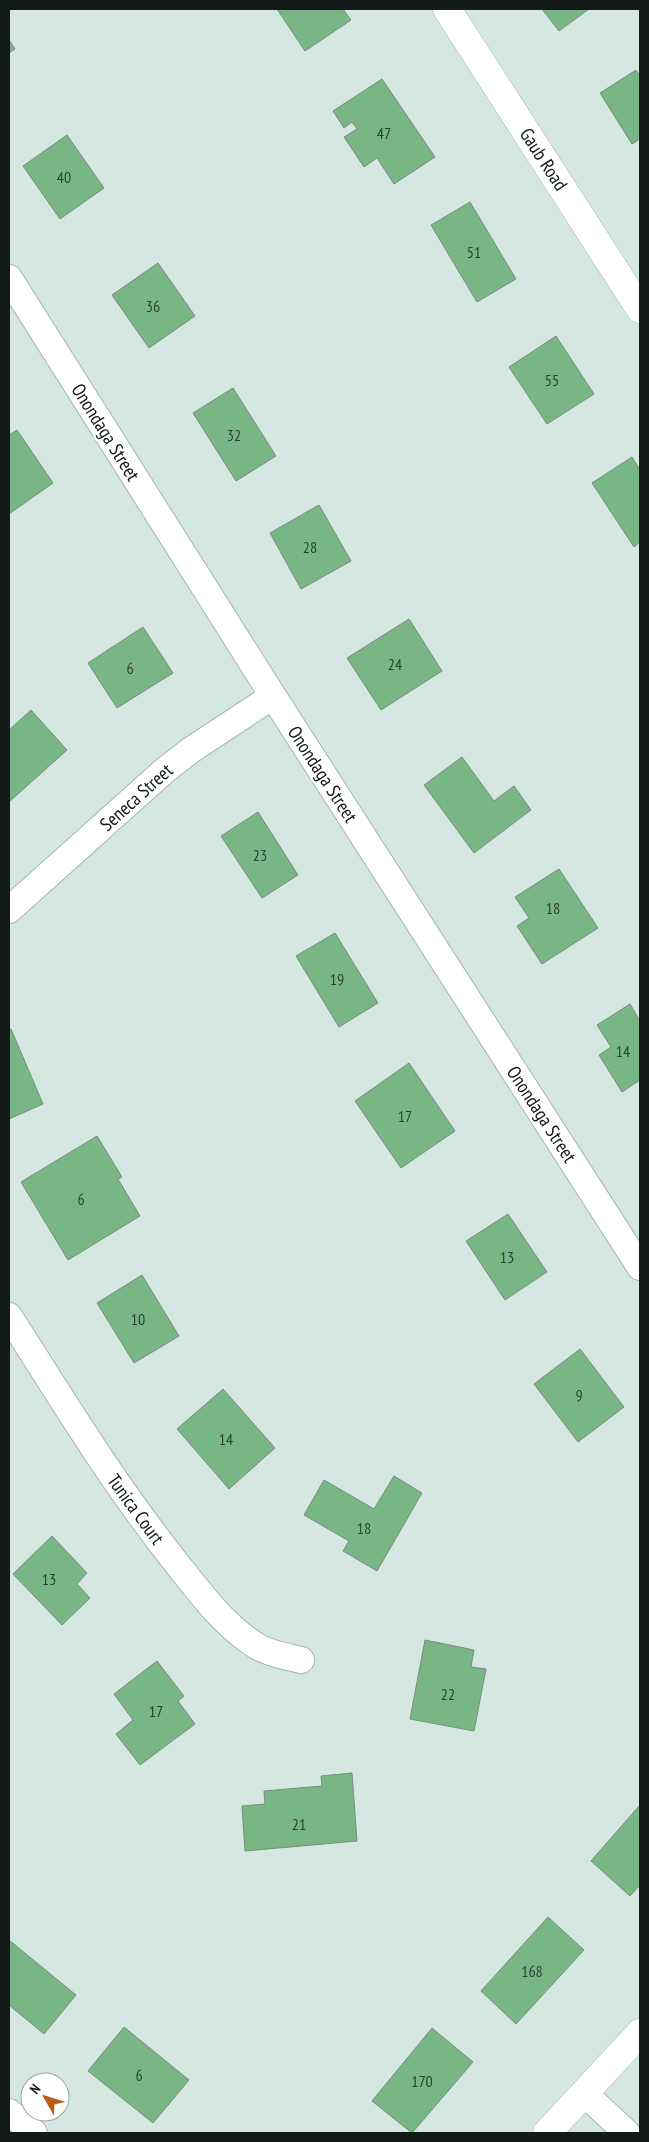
<svg xmlns="http://www.w3.org/2000/svg" width="649" height="2142" viewBox="0 0 649 2142" font-family="'PT Sans Narrow',sans-serif">
<style>
.building{fill:#78b685;stroke:#7d8a7f}
.lines{fill:none;stroke-linecap:round;stroke-linejoin:round}
.minor-casing{stroke:#a3b6b0;stroke-width:28}
.tertiary-casing{stroke:#a3b6b0;stroke-width:29}
.minor{stroke:#fff;stroke-width:26}
.tertiary{stroke:#fff;stroke-width:28}
.labels{text-anchor:middle;stroke-width:5;stroke-linejoin:round;paint-order:stroke}
.number-label{font-size:16px;fill:#2c4133}
.street-label{font-size:19px;fill:#131a18;stroke:#fff}
</style>
<rect width="100%" height="100%" fill="#d4e8e1"/>
<!-- building -->
<path class="building" d="M277,9H343L351,20L305,51Z
M542,9H589L559,31Z
M9,40L15,49L9,53Z
M636,70L640,76V139L632,144L600,93Z
M382,79L435,157L394,184L377,158L364,167L344,137L357,129L352,122L344,128L333,111Z
M67,135L104,188L60,219L23,166Z
M470,202L516,279L477,302L431,225Z
M158,263L195,316L149,348L112,295Z
M556,336L594,394L547,424L509,367Z
M233,388L276,456L236,481L193,413Z
M17,430L53,483L9,514V435Z
M632,457L640,470V542L634,547L592,483Z
M319,505L351,561L301,589L270,533Z
M409,619L442,671L381,710L347,658Z
M143,627L173,673L117,708L88,663Z
M31,710L67,750L9,802V730Z
M462,757L494,801L514,786L531,810L474,853L424,785Z
M258,812L298,875L262,898L221,836Z
M559,869L598,928L542,964L517,926L529,918L515,897Z
M335,933L378,1003L339,1027L296,956Z
M630,1004L640,1021V1080L622,1092L599,1055L611,1047L597,1025Z
M11,1029L43,1104L9,1119V1030Z
M409,1063L455,1131L401,1168L355,1101Z
M97,1136L122,1177L118,1179L140,1216L68,1260L21,1182Z
M508,1214L547,1272L505,1300L466,1241Z
M142,1275L179,1336L134,1363L97,1303Z
M580,1349L624,1407L578,1442L534,1384Z
M223,1389L275,1448L229,1489L177,1429Z
M394,1476L422,1493L377,1571L343,1551L349,1541L304,1515L324,1480L374,1509Z
M52,1536L87,1573L77,1584L90,1598L62,1625L13,1574Z
M425,1640L474,1650L471,1667L486,1669L474,1731L410,1719Z
M157,1661L184,1696L178,1701L195,1724L140,1765L116,1734L133,1720L114,1694Z
M352,1773L357,1841L245,1851L242,1806L265,1804L264,1791L322,1786L321,1776Z
M640,1805V1885L630,1896L591,1861Z
M548,1917L584,1950L516,2024L481,1991Z
M9,1940L76,1995L44,2034L9,2005Z
M124,2027L189,2080L153,2123L88,2071Z
M432,2028L473,2062L412,2133L372,2101Z"/>
<g class="lines">
<!-- minor casing -->
<g class="minor-casing">
<path id="minor" d="M9,278L273,696L640,1267
M9,910L164,771L191,750L273,696
M9,1316C62,1399 113,1483 174,1560C198,1590 220,1621 252,1643C266,1653 284,1656 301,1660
M585,2094L627,2133
M9,2112L34,2133"/>
</g>
<!-- tertiary casing -->
<g class="tertiary-casing">
<path id="tertiary" d="M447,9L640,309
M547,2133L640,2033"/>
</g>
<!-- minor -->
<use href="#minor" class="minor"/>
<!-- tertiary -->
<use href="#tertiary" class="tertiary"/>
</g>
<g class="labels">
<!-- number labels -->
<g class="number-label">
<text x="384" y="139">47</text>
<text x="64" y="183">40</text>
<text x="474" y="258">51</text>
<text x="153" y="312">36</text>
<text x="552" y="386">55</text>
<text x="234" y="441">32</text>
<text x="310" y="553">28</text>
<text x="395" y="670">24</text>
<text x="130" y="674">6</text>
<text x="260" y="861">23</text>
<text x="553" y="914">18</text>
<text x="337" y="985">19</text>
<text x="623" y="1057">14</text>
<text x="405" y="1122">17</text>
<text x="81" y="1205">6</text>
<text x="507" y="1263">13</text>
<text x="138" y="1325">10</text>
<text x="579" y="1401">9</text>
<text x="226" y="1445">14</text>
<text x="364" y="1534">18</text>
<text x="49" y="1585">13</text>
<text x="448" y="1700">22</text>
<text x="156" y="1717">17</text>
<text x="299" y="1830">21</text>
<text x="532" y="1977">168</text>
<text x="139" y="2081">6</text>
<text x="422" y="2087">170</text>
</g>
<!-- street labels -->
<g class="street-label">
<text transform="translate(544 159) rotate(57)" y="7">Gaub Road</text>
<text transform="translate(106 432) rotate(58)" y="7">Onondaga Street</text>
<text transform="translate(323 774) rotate(57)" y="7">Onondaga Street</text>
<text transform="translate(136 797) rotate(-42)" y="7">Seneca Street</text>
<text transform="translate(542 1114) rotate(57)" y="7">Onondaga Street</text>
<text transform="translate(136 1509) rotate(54)" y="7">Tunica Court</text>
</g>
</g>
<!-- border -->
<rect width="649" height="2142" fill="none" stroke="#131a18" stroke-width="20"/>
<!-- north arrow -->
<g transform="translate(45 2097) rotate(309)"><circle r="24" fill="#ffffff" stroke="#a1a3a3"/>
<path d="M0-4L9 19L0 12L-9 19Z" fill="#bc5c17"/>
<text y="-8" font-size="14" font-weight="bold" text-anchor="middle" fill="#131a18">N</text>
</g>
</svg>
